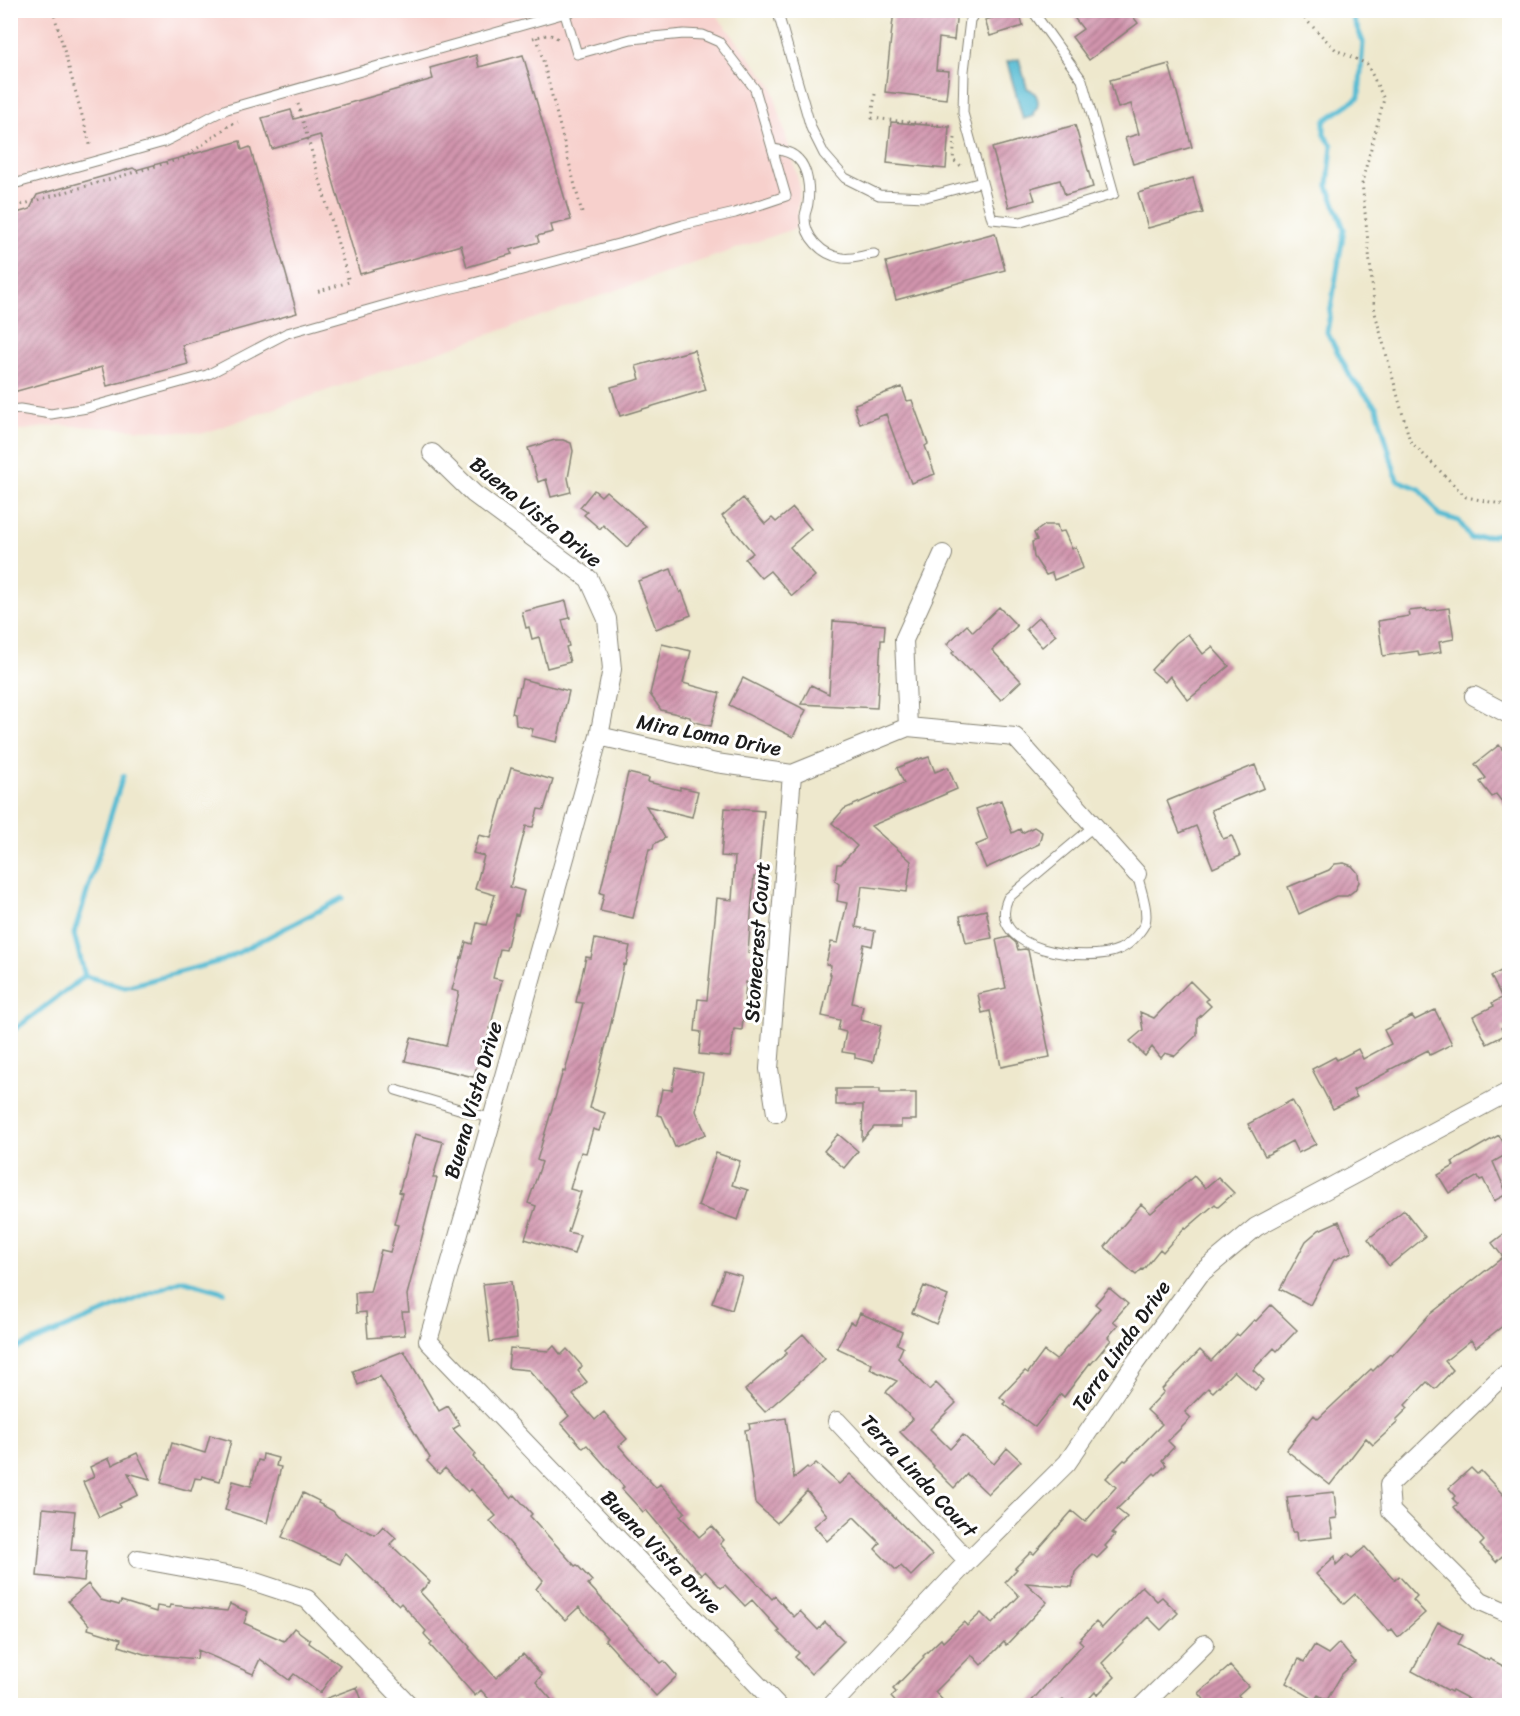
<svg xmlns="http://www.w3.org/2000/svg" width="1520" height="1716" viewBox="0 0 1520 1716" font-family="Sriracha,sans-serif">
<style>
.built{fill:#f7d0cc}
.water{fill:#55bbd3;stroke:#386c78;stroke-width:1.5}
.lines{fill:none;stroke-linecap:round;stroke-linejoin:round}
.stream{stroke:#55bbd3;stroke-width:5}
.building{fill:url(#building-hatch)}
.lane-casing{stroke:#858274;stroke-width:11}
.street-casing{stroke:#858274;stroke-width:20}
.path{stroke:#858274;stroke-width:3;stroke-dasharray:1.5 4.5;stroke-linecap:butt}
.lane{stroke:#fff;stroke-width:9}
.street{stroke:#fff;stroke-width:18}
.labels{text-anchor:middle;stroke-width:6;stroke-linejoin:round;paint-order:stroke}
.street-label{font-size:21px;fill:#1c1c1c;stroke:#fff}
</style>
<defs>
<pattern id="building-hatch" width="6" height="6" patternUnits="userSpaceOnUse" patternTransform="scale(1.5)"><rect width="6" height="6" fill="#d194ad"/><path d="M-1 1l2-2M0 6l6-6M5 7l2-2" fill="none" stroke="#a9788c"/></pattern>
</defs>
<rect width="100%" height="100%" fill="#fff"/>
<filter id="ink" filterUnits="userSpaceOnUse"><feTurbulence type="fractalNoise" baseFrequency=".0167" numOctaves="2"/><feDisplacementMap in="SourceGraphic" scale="12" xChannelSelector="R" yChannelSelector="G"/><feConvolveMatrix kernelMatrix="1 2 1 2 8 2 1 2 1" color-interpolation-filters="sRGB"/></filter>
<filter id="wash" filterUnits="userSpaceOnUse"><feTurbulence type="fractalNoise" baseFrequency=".008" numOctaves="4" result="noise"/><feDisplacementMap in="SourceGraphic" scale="24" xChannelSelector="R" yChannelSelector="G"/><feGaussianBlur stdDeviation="1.35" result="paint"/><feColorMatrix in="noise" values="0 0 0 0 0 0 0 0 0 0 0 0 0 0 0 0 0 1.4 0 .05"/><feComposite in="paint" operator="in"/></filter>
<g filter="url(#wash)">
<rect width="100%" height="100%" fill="#eee8cd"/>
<!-- built -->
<path class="built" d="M10,11H716L721,21L772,86L800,187L796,228L204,433L59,425L11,432Z"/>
<!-- water -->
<path class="water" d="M1019,59L1027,88C1038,92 1042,105 1033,113L1034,116L1023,119L1007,62Z"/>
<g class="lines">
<!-- stream -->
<path class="stream" d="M1350,10L1363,42L1359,97L1324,121V135L1332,145L1328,186L1344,229L1327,332L1351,378L1377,408L1397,480L1420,489L1439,515L1459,521L1471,539L1498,534L1510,535
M85,976L125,987L224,960L343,898
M10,1033L85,976L74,934L123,776
M10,1351L182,1280L224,1292"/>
</g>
<g id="blocks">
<!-- building -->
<path class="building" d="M894,10H957L954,40L939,38L936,70L949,71L946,99L885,92Z
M1019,10L1023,26L990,36L985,20Z
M1068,10H1128L1138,23L1089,60L1072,37L1083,29Z
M476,55L479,67L523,55L571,220L551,225L553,232L537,236L539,242L510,250L512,254L467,267L461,245L360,274L320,135L272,149L262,118L291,110L294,119L433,79L430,68Z
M1169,64L1192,147L1133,164L1125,138L1139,134L1131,104L1118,108L1110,80Z
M891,122L949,127L946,169L887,163Z
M1075,125L1093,187L1065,195L1060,180L1031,188L1035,200L1009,207L992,148Z
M240,141L242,150L250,147L297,313L182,345L188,364L107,386L102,367L10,393V215L30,209L37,195L133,168L136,170Z
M1193,178L1203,213L1148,228L1138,193Z
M995,233L1005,270L896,300L886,262Z
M694,350L706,390L620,416L611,387L640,379L636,366Z
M902,387L907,401L912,400L928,444L925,446L935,474L911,483L886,414L860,424L854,407H856L855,404Z
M555,440H563L571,443L573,451L568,478L571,492L551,497L546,479L538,482L528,448Z
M594,490L601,496L606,491L646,526L627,547L603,525L600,529L584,515L587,512L580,507Z
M743,498L765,524L772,518L776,522L793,508L811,529L790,547L815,576L792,596L770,571L761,578L745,559L753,553L722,516Z
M1045,525H1057L1059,532L1064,531L1072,549L1076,547L1083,568L1054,580L1052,573L1046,575L1034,557L1032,542L1037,540L1034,533Z
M671,569L680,593L682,591L691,615L656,629L638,581Z
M566,601L570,618L562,620L569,646L566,647L570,662L547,668L539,637L532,639L529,627L526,628L522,612Z
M999,607L1017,626L992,650L1021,681L1001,700L971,669L969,671L952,653L954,651L947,644L967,625L973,632Z
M1449,608L1454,639L1439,642L1441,652L1419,656L1418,651L1383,656L1378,621L1410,616L1409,611L1426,609L1427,611Z
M1039,617L1056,635L1042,647L1026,629Z
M833,621L885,625L884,640H881L877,708L801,704L811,685L829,694Z
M1188,634L1203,654L1212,647L1229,666L1188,700L1170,676L1165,682L1151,670L1176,643Z
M662,644L691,651L683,683L720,693L711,726L691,721L690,717L661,710L650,694Z
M743,678L806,710L793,737L729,705Z
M522,679L569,691L557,742L531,736L533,729L516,725L515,714L512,713L516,696H518Z
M1499,745L1509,758V811L1496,794L1492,797L1480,782L1486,778L1475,764Z
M929,757L935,772L948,767L957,789L871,826L911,861L907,892L862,886L856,927L875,931L872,946L864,944L852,1003L863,1006L860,1020L881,1025L873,1062L855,1058V1054L842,1052L846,1032L838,1030L840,1020L822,1016L831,974H830L831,965L826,964L831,942L838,943L847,903L837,901L839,884L835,881L837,864H841L857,846L832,823L844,809L904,783L897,768L922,758L923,759Z
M1255,765L1264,788L1211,810L1223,839L1232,836L1240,856L1213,868L1196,826L1180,833L1167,801Z
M511,768L553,780L544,810L538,809L533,827L526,826L510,887L524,891L518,915L515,914L506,950L500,949L493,978L502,980L486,1045L482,1044L474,1077L405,1061L411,1038L446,1046L459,992L452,990L461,957L462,958L466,942L472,944L477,923L486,925L495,895L475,889L484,856L473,853L479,835L491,838Z
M628,773L649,778L648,782L680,790V787L698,791L692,817L646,806L665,838L654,844L653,849H649L633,918L600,911L604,894L600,893Z
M1001,800L1012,833L1020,829L1022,833L1034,827L1042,832L1039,844L986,868L976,845L988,840L976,809Z
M725,808L764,811L758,877H754L748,953H754L752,983L746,982L742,1030L734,1029L730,1057L699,1054L701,1032L695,1031L698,999L707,1000L717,898L732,900L735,857L721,856Z
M1344,863L1352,866L1358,873L1359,882L1355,890L1347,896H1336L1299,914L1288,887L1329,870L1335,864Z
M986,910L992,938L966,943L960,916Z
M1009,937L1016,943L1018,950L1025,949L1028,950L1050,1057L1001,1067L990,1011L982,1013L978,994L1006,988L996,940Z
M595,939L630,946L626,965L624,964L610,1028L590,1108L605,1113L599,1131L593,1129L586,1153L581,1152L570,1189L581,1192L568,1232L580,1235L574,1254L525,1239L536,1206L528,1203L542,1162L537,1160L563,1071L565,1072L583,1003L576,1002L586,957L591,958Z
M1509,967V1037L1504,1026L1501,1028L1505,1035L1487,1044L1473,1016L1494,1006L1492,1003L1502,998L1491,976Z
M1190,981L1208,999L1206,1001L1211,1006L1197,1019V1035L1175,1056L1165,1053L1161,1058L1152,1047L1145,1056L1130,1041L1143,1030L1140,1012L1154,1018Z
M1435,1010L1452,1044L1430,1055L1428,1050L1389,1070L1390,1071L1353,1090L1357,1097L1333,1109L1312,1069L1335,1057L1337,1060L1358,1049L1363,1059L1391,1044L1384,1030L1412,1016L1415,1020Z
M676,1068L703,1073L696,1111L706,1134L675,1147L662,1116L657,1115L662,1089L672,1090Z
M836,1089H880V1093H916V1120H901V1127H874L862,1140L863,1105H836Z
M1292,1100L1316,1144L1298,1153L1292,1141L1265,1156L1248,1124Z
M415,1134L443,1142L433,1178H437L407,1295L409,1312H402L405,1335L368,1338L366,1312L356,1313L355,1293L370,1292L381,1250L390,1252L398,1225L394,1224L402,1193L399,1192Z
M838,1134L858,1151L844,1168L824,1151Z
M1499,1135L1509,1153L1493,1162L1507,1194L1494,1201L1483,1179L1480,1180L1478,1176L1449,1193L1438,1175L1454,1166L1452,1162Z
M716,1153L740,1161L732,1185L748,1190L738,1220L698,1206Z
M1194,1176L1205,1188L1218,1177L1234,1193L1218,1207L1215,1204L1186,1229L1185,1227L1163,1252L1160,1249L1143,1270L1142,1269L1136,1275L1114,1256V1255L1105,1247L1141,1204L1151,1213Z
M1404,1210L1425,1237L1389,1266L1368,1239Z
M1339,1221L1352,1252L1334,1260L1310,1305L1280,1289L1306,1241L1319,1230Z
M1509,1230V1321L1476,1347L1471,1340L1445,1361L1453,1370L1435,1389L1427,1382L1405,1405L1408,1408L1396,1420L1398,1422L1373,1445L1366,1438L1330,1485L1286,1450L1314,1415L1318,1419L1371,1369L1373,1371L1390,1354L1392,1356L1429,1315L1503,1257L1492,1243Z
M724,1271L742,1276L732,1310L712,1303Z
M511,1281L517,1338L490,1342L483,1284Z
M924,1286L948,1296L936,1324L912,1313Z
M1109,1288L1128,1304L1113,1321L1118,1325L1108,1337L1111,1340L1091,1364L1090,1363L1064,1397L1061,1394L1035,1427L1004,1404L1006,1402L1000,1397L1025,1371L1028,1373L1044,1351L1056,1360L1100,1308L1095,1304Z
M1271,1305L1297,1330L1277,1351L1274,1348L1253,1370L1264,1380L1255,1390L1234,1371L1213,1392L1208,1388L1185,1412L1191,1418L1168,1441L1174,1447L1162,1460L1166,1465L1156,1475L1154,1473L1117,1509L1127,1517L1112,1533L1115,1535L1105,1546L1107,1548L1097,1558L1092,1554L1075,1572L1072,1587L1026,1583L1047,1602L1006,1645L1004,1642L981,1665L972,1655L935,1692L948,1706H899L891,1697L896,1692L893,1689L924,1657L923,1656L941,1639L943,1642L964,1622L967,1626L981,1613L992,1624L1019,1596L1005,1582L1017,1569L1015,1568L1031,1552L1034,1554L1072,1511L1085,1522L1116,1487L1106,1478L1124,1460L1126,1461L1162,1424L1147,1410L1164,1392L1162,1389L1200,1350L1211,1361L1237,1334L1239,1336L1254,1320L1256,1321Z
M860,1313L902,1332L897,1344L903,1347L898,1358L929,1390L936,1383L956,1403L930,1429L950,1449L963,1435L994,1464L1007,1448L1021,1461L988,1494L967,1474L954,1488L933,1467L934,1466L900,1432L913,1419L886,1392L897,1381L870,1369L872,1364L837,1348L850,1322L855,1324Z
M803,1334L825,1359L765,1412L745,1390L787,1353L785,1350Z
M554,1346L561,1355L567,1349L582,1366L578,1371L587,1382L573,1395L595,1420L604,1412L627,1439L619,1446L656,1488L660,1484L685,1512L680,1516L699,1537L712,1526L724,1540L720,1544L772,1599L775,1596L794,1617L800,1611L818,1630L825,1622L844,1641L811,1674L795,1657L799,1653L778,1632L780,1631L752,1600L745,1606L725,1585L721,1588L705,1571L701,1575L646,1510L643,1512L622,1489L624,1487L587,1445L583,1448L561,1423L569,1416L529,1370L508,1368L510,1348L549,1351Z
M404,1351L439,1411L448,1406L460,1425L453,1429L476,1454L473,1457L511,1499L515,1495L532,1514L530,1516L575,1566L577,1565L592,1581L588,1584L661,1663L664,1661L677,1676L656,1696L605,1640L607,1638L579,1607L565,1620L536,1589L543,1580L490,1521L496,1516L471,1489L468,1492L445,1468L439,1474L427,1461L430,1458L380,1376L358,1385L353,1371Z
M786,1418L794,1478L807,1467L809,1469L816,1463L839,1484L850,1474L876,1498L932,1555L911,1576L901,1566L896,1570L875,1549L880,1543L854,1517L827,1541L814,1526L827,1515L807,1491L777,1523L755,1503L745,1430L750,1429L749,1424Z
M210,1435L231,1441L220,1481L202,1476L201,1479L195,1478L191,1491L161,1483L172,1443L205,1453Z
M137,1453L150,1479L128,1473L138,1495L119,1504L120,1507L99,1517L83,1482L94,1477L90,1467L109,1458L112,1465Z
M263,1454L278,1458L276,1466L281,1467L267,1523L225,1510L233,1481L251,1486L258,1460L262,1461Z
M1471,1468L1477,1474L1481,1471L1509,1501V1564L1502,1556L1496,1562L1480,1545L1484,1541L1454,1507L1458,1504L1453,1499L1456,1496L1449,1488Z
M1334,1492L1337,1518L1330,1519L1333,1537L1297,1541L1296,1532H1292L1287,1497Z
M303,1493L319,1501L318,1503L333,1511L338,1517L375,1535L383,1526L396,1538L390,1544L430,1582L420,1592L470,1647L469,1648L496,1678L523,1654L542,1675L536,1682L557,1706H524L517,1698L509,1706H495L481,1690L475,1696L430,1645L432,1643L424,1634L426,1631L401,1603L399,1605L345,1553L340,1564L282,1537Z
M43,1508L75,1511L71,1550L87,1551L84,1581L37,1576Z
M1365,1547L1395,1580L1399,1576L1417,1596L1413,1600L1425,1613L1398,1637L1392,1629L1389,1632L1355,1594L1344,1604L1316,1574L1335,1556L1336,1565L1348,1554L1352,1558Z
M88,1584L101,1600L119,1605L121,1601L156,1612L157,1606L169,1608L170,1605L227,1611L230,1604L248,1612L244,1623L284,1641L294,1628L310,1640L309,1643L340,1665L320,1693L294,1674L289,1680L260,1659L253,1674L198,1650L197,1659L144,1654L119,1646L121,1639L88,1629L89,1625L68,1601Z
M1142,1586L1157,1601L1162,1597L1178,1613L1161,1630L1148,1617L1102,1663L1115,1677L1097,1695L1095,1692L1082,1706H1070L1063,1699L1057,1706H1027L1083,1644L1079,1640L1096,1622L1102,1628Z
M1438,1622L1463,1635L1458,1644L1489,1661L1490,1659L1509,1669V1706H1482L1452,1690L1451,1692L1412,1671Z
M1339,1643L1355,1662L1342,1674L1327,1700L1318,1695L1315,1700L1286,1683L1299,1659L1304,1662L1314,1646L1328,1654Z
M1230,1666L1248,1686L1238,1695L1247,1706H1209L1199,1693Z
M357,1687L364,1706H311V1704Z"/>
</g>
</g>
<g filter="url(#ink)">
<use href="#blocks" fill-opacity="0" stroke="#858274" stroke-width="1.5"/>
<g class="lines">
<!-- lane casing -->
<g class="lane-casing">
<path id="lane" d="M777,10L811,128L824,154L845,178L879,195L926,197L982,182
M977,10L970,20L964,71L963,113L992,219L1021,222L1114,194L1082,80L1032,10
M773,149C781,150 792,152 798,159C808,169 810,189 808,203C808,207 805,212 805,216C804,237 822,255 842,258C851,260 864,255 874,254
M10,185L164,142C186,132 205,118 227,109L576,10
M10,410L20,409L51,414L87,408L207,375L287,333L414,297L470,284L629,241L683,225L735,213L786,196L755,89L719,42L703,35L684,34L631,39L577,54L565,14
M1094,826L1008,898C984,951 1088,964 1120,949C1127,946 1133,940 1138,934C1140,931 1144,927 1145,923C1149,911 1140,887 1137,874
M396,1090L492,1119"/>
</g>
<!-- street casing -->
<g class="street-casing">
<path id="street" d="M432,453L474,494L589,579L607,619L612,669L599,736L492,1119L428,1341L778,1706
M1474,696L1510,715
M908,727L904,640L943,554
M599,736L716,763L792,774L908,727L1015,737L1137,874
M776,1113L769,1069L792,774
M1510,1371L1497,1381L1389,1485L1391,1511L1481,1601L1510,1614
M837,1421L968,1561
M138,1559L243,1578L307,1599L410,1706
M831,1706L968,1561L1067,1463L1135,1363L1200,1274L1256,1227L1510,1091
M1142,1706L1205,1644"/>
</g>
<!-- path -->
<path class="path" d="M53,10L91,148
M1296,10L1336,50L1367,64L1384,99L1362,182L1375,313L1410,441L1466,497L1510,506
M537,37L582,213
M533,38C541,36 552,32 558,39
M875,94L872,118L953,127
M298,104L349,282L316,292
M955,138L953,160L964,168
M10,208L184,158L231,124L238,122"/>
<!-- lane -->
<use href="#lane" class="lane"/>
<!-- street -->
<use href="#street" class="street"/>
</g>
</g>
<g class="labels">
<!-- street labels -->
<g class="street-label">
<text transform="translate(536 512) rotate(39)" y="7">Buena Vista Drive</text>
<text transform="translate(709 735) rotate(11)" y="7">Mira Loma Drive</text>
<text transform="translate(757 942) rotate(-86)" y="7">Stonecrest Court</text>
<text transform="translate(473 1100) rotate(-74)" y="7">Buena Vista Drive</text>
<text transform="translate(1121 1346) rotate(-55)" y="7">Terra Linda Drive</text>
<text transform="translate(919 1476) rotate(47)" y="7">Terra Linda Court</text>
<text transform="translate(661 1552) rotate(46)" y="7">Buena Vista Drive</text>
</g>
</g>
<!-- margin -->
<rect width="1520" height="1716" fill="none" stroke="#fff" stroke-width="36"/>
</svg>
